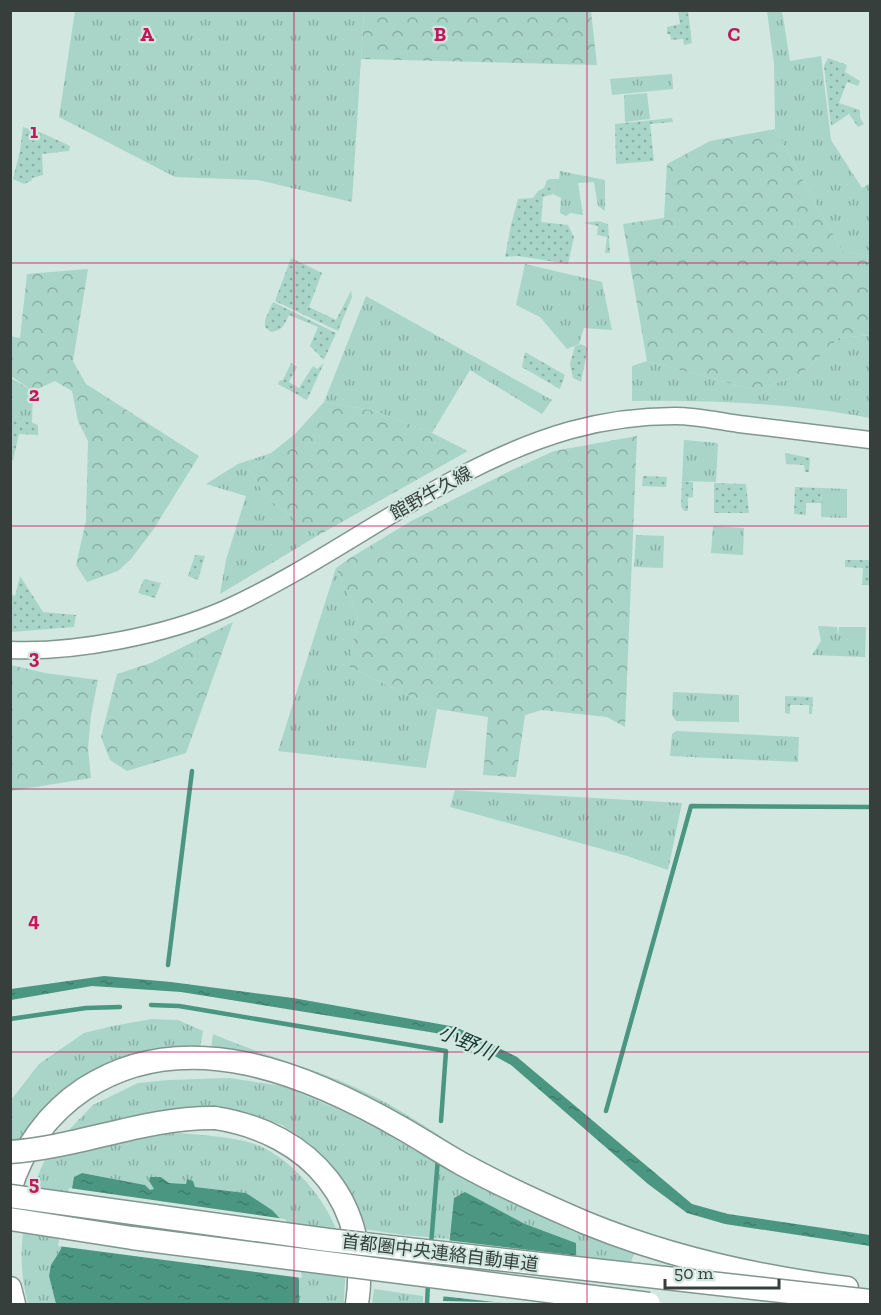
<svg xmlns="http://www.w3.org/2000/svg" width="881" height="1315" viewBox="0 0 881 1315" font-family="'Zilla Slab','Noto Sans JP',serif">
<style>
.grass{fill:url(#grass-tufts)}
.forest{fill:url(#forest-crowns)}
.garden{fill:url(#garden-dots)}
.water{fill:url(#water-ripples)}
.pier{fill:#d1e7e0}
.lines{fill:none;stroke-linecap:round;stroke-linejoin:round}
.stream{stroke:#4a9681;stroke-width:4.5}
.secondary-casing{stroke:#81968f;stroke-width:19}
.motorway-casing{stroke:#81968f;stroke-width:25}
.secondary{stroke:#fff;stroke-width:16}
.motorway{stroke:#fff;stroke-width:22}
.motorway-bridge-casing{stroke:#81968f;stroke-width:25;stroke-linecap:butt}
.motorway-bridge{stroke:#fff;stroke-width:22}
.grid{fill:none;stroke:#c2185b;stroke-width:1.5;stroke-opacity:0.55}
.labels{text-anchor:middle;stroke-width:4.5;stroke-linejoin:round;paint-order:stroke}
.street-label{font-size:18px;fill:#363f3c;stroke:#d1e7e0}
.water-label{font-size:20px;font-style:italic;fill:#13372e;stroke:#d1e7e0}
.grid-label{font-size:20px;text-anchor:middle;font-weight:bold;fill:#c2185b;stroke:#d1e7e0;stroke-width:4.5;stroke-linejoin:round;paint-order:stroke}
</style>
<defs>
<pattern id="grass-tufts" width="24" height="20" patternUnits="userSpaceOnUse" patternTransform="scale(1.5)"><rect width="24" height="20" fill="#a8d5c7"/><path d="M3 7l-1-3M5 7V3M7 7l1-3M15 17l-1-3M17 17v-4M19 17l1-3" fill="none" stroke="#8aaea3"/></pattern>
<pattern id="forest-crowns" width="20" height="18" patternUnits="userSpaceOnUse" patternTransform="scale(1.5)"><rect width="20" height="18" fill="#a8d5c7"/><path d="M2 6a3 3 0 1 1 6 0M12 15a3 3 0 1 1 6 0" fill="none" stroke="#8aaea3"/></pattern>
<pattern id="garden-dots" width="8" height="8" patternUnits="userSpaceOnUse" patternTransform="scale(1.5)"><rect width="8" height="8" fill="#a8d5c7"/><path d="M2 2h.1M6 6h.1" fill="none" stroke="#8aaea3" stroke-width="1.8" stroke-linecap="round"/></pattern>
<pattern id="water-ripples" width="26" height="14" patternUnits="userSpaceOnUse" patternTransform="scale(1.5)"><rect width="26" height="14" fill="#4a9681"/><path d="M2 4q2-2 4 0t4 0M15 11q2-2 4 0t4 0" fill="none" stroke="#3e7c6b"/></pattern>
</defs>
<rect width="100%" height="100%" fill="#d1e7e0"/>
<!-- grass -->
<path class="grass" d="M75,11H364L352,202L258,180L175,177L59,117Z
M767,11H782L790,61L821,56L831,140L862,188L870,183V256L842,251L775,129L774,64Z
M672,74L673,89L612,95L610,79Z
M647,93L650,119L625,122L624,95Z
M560,171L605,180V211L598,206L594,182L578,183L583,215L570,213L566,216L560,213L561,198L553,194L555,186L552,179H559Z
M525,264L602,282L612,330L584,328L579,344L567,349L540,317L516,305Z
M366,296L552,400L542,414L470,370L432,433L375,411L324,402Z
M870,335V418C793,403 711,400 632,401V366L647,361L755,390L800,375L839,338Z
M11,378L33,391L32,423L11,414Z
M684,440L718,443L716,482L682,481Z
M271,453L250,470L266,497L317,536L220,594L226,560L246,496L206,484L238,464Z
M822,488L847,489V518L821,517Z
M713,526L744,528L743,555L711,553Z
M636,535L664,536L663,568L634,567Z
M336,568L358,616L349,667L437,709L426,768L278,751Z
M818,626L837,627L838,636L839,627H866L865,657L812,655L821,641Z
M673,692L739,695V722L676,721L672,715Z
M676,731L799,737L798,762L670,756L672,734Z
M455,790L682,803L668,870L627,856L450,807Z
M152,1019L178,1020L203,1031L200,1049C192,1049 181,1051 172,1049C164,1047 172,1047 164,1047C151,1048 139,1053 127,1056C78,1073 48,1099 19,1141L11,1142V1100L39,1064L84,1033L113,1026Z
M213,1034C263,1056 316,1068 365,1092C403,1110 437,1134 472,1157L211,1049Z
M229,1078L283,1086L342,1111L444,1163L467,1180L574,1232L636,1248L631,1262L573,1256L576,1243L454,1198L449,1239L404,1235L364,1229L356,1204L341,1177L310,1144L282,1125L247,1113L211,1108L171,1109L67,1132L93,1105L138,1083L169,1080Z
M170,1132C194,1135 235,1136 257,1145C297,1161 333,1208 343,1249C347,1266 344,1287 344,1304H299V1281L246,1193L195,1187L187,1179L186,1184L169,1183L161,1177L149,1181L154,1189L150,1191L145,1185L82,1173L74,1177L61,1249L51,1265L49,1276L56,1304H28C14,1252 24,1204 47,1155Z
M374,1289L423,1296V1304H372Z"/>
<!-- forest -->
<path class="forest" d="M591,11L597,65L361,59L364,11Z
M775,129L842,251L870,256V335L839,338L800,375L755,390L647,361L623,224L664,218L667,164L710,141Z
M88,269L73,361L86,384L199,456L153,530L131,559L118,571L87,582L76,565L86,521L88,441L78,421L72,391L55,381L33,391L11,376L10,336L20,338L27,274Z
M324,402L375,411L432,433L468,451L317,536L266,497L250,470L295,434Z
M637,436L625,727L607,717L542,710L525,715L516,777L483,775L488,717L437,709L349,667L358,616L336,568L350,558L413,520L506,473L554,451Z
M233,622L186,753L127,771L110,760L101,737L117,674L151,663Z
M11,665L45,673L98,680L91,715L88,748L91,778L11,791Z"/>
<!-- garden -->
<path class="garden" d="M678,11H688L692,43L684,45L683,39L671,40L670,34H667V27L680,24Z
M828,58L847,65L845,72L860,81L858,86L847,82L839,103L860,110V118L864,124L858,127L849,114L831,126L824,66Z
M672,118L673,122L650,124L654,161L616,164L615,124Z
M23,127L42,133L70,146L69,151L42,154L43,175L32,178L31,181L24,184L13,179L20,151Z
M552,179L555,186L553,194L543,197L541,222L568,225L574,237L568,264L518,256L505,257L511,225L518,199L533,198L538,191L544,188L547,180Z
M598,221L608,224L610,253H605L607,237L597,235L598,226L584,223Z
M291,258L322,273L309,307L336,320L351,291L352,297L338,331L275,301Z
M273,302L336,333L324,360L310,346L318,327L289,315C284,325 283,330 271,332L265,327V320Z
M581,344L588,348L581,382L573,378L570,364L575,346Z
M525,352L565,375L560,389L522,367Z
M291,363L297,367L289,382L299,388L313,366L317,369L324,363L307,400L278,384L279,381L283,380Z
M11,414L38,425V435L19,434L13,460L11,461Z
M785,453L810,458L809,472H805L804,465L786,464Z
M643,476L667,477L666,487L642,486Z
M682,481L693,482V497L688,498V511H684L681,506Z
M714,483L746,484L749,513H714Z
M795,487L822,488L821,503H806V515L794,514Z
M195,555L205,556L198,580L188,576Z
M845,560H870L869,585H862L863,568L845,567Z
M20,576L43,612L76,615L74,627L11,632V594L15,596Z
M144,579L161,583L155,598L138,593Z
M785,696L813,697L812,714H809V705H790V714L785,713Z"/>
<!-- water -->
<path class="water" d="M104,976L171,982L293,998L456,1027L517,1057L692,1204L728,1214L870,1235V1246L725,1224L687,1213L648,1184L511,1065L482,1049L448,1035L181,992L92,986L11,1000V989Z
M82,1173L145,1185L150,1190L154,1189L149,1181L150,1177H161L169,1183L186,1184L187,1179L193,1181L195,1187L246,1193L272,1210L287,1226L294,1250L299,1281V1304H56L49,1276L51,1265L61,1249L74,1177Z
M465,1192L525,1224L576,1243L577,1304L443,1301L454,1198Z"/>
<!-- pier -->
<path class="pier" d="M69,1188L285,1219L289,1225L297,1249L302,1278L58,1246Z
M446,1240L579,1256L580,1304H513L440,1296Z"/>
<g class="lines">
<!-- stream -->
<path class="stream" d="M168,965L192,771
M151,1005L179,1006L446,1051L441,1121
M10,1019L86,1008L120,1007
M606,1111L691,806L870,807
M431,1245L438,1158
M427,1304L428,1283"/>
<!-- secondary casing -->
<g class="secondary-casing">
<path id="secondary" d="M10,650C75,653 166,635 225,609C342,556 446,465 571,430C604,421 640,416 675,416C696,416 718,421 739,424C783,429 827,435 870,440"/>
</g>
<!-- motorway casing -->
<g class="motorway-casing">
<path id="motorway" d="M215,1118C312,1133 372,1205 357,1304
M10,1190C22,1149 48,1113 84,1089C186,1022 310,1075 405,1130C424,1141 442,1153 462,1164C502,1186 544,1205 586,1223C669,1257 759,1277 847,1288
M10,1288L14,1304"/>
</g>
<!-- secondary -->
<use href="#secondary" class="secondary"/>
<!-- motorway -->
<use href="#motorway" class="motorway"/>
<!-- motorway-bridge casing -->
<g class="motorway-bridge-casing">
<path id="motorway-bridge" d="M10,1152C80,1147 145,1117 215,1118
M10,1196L328,1240L870,1301
M10,1219L132,1238L649,1304"/>
</g>
<!-- motorway-bridge -->
<use href="#motorway-bridge" class="motorway-bridge"/>
</g>
<!-- grid -->
<path class="grid" d="M294,10V1304M587,10V1304M10,263H870M10,526H870M10,789H870M10,1052H870"/>
<g class="labels">
<!-- street labels -->
<g class="street-label">
<text transform="translate(431 493) rotate(-29)" y="6">館野牛久線</text>
<text transform="translate(440 1253) rotate(7)" y="6">首都圏中央連絡自動車道</text>
</g>
<!-- water labels -->
<g class="water-label">
<text transform="translate(467 1042) rotate(23)" y="7">小野川</text>
</g>
</g>
<g class="grid-label">
<text x="147" y="41">A</text>
<text x="440" y="41">B</text>
<text x="734" y="41">C</text>
<text x="34" y="138">1</text>
<text x="34" y="401">2</text>
<text x="34" y="664">3</text>
<text x="34" y="927">4</text>
<text x="34" y="1190">5</text>
</g>
<!-- border -->
<rect width="881" height="1315" fill="none" stroke="#363f3c" stroke-width="24"/>
<!-- scale -->
<path d="M665 1279v9h114v-9" fill="none" stroke="#363f3c" stroke-width="3"/>
<text x="674" y="1279" font-size="18" fill="#363f3c" stroke="#d1e7e0" stroke-width="4.5" paint-order="stroke">50 m</text>
</svg>
